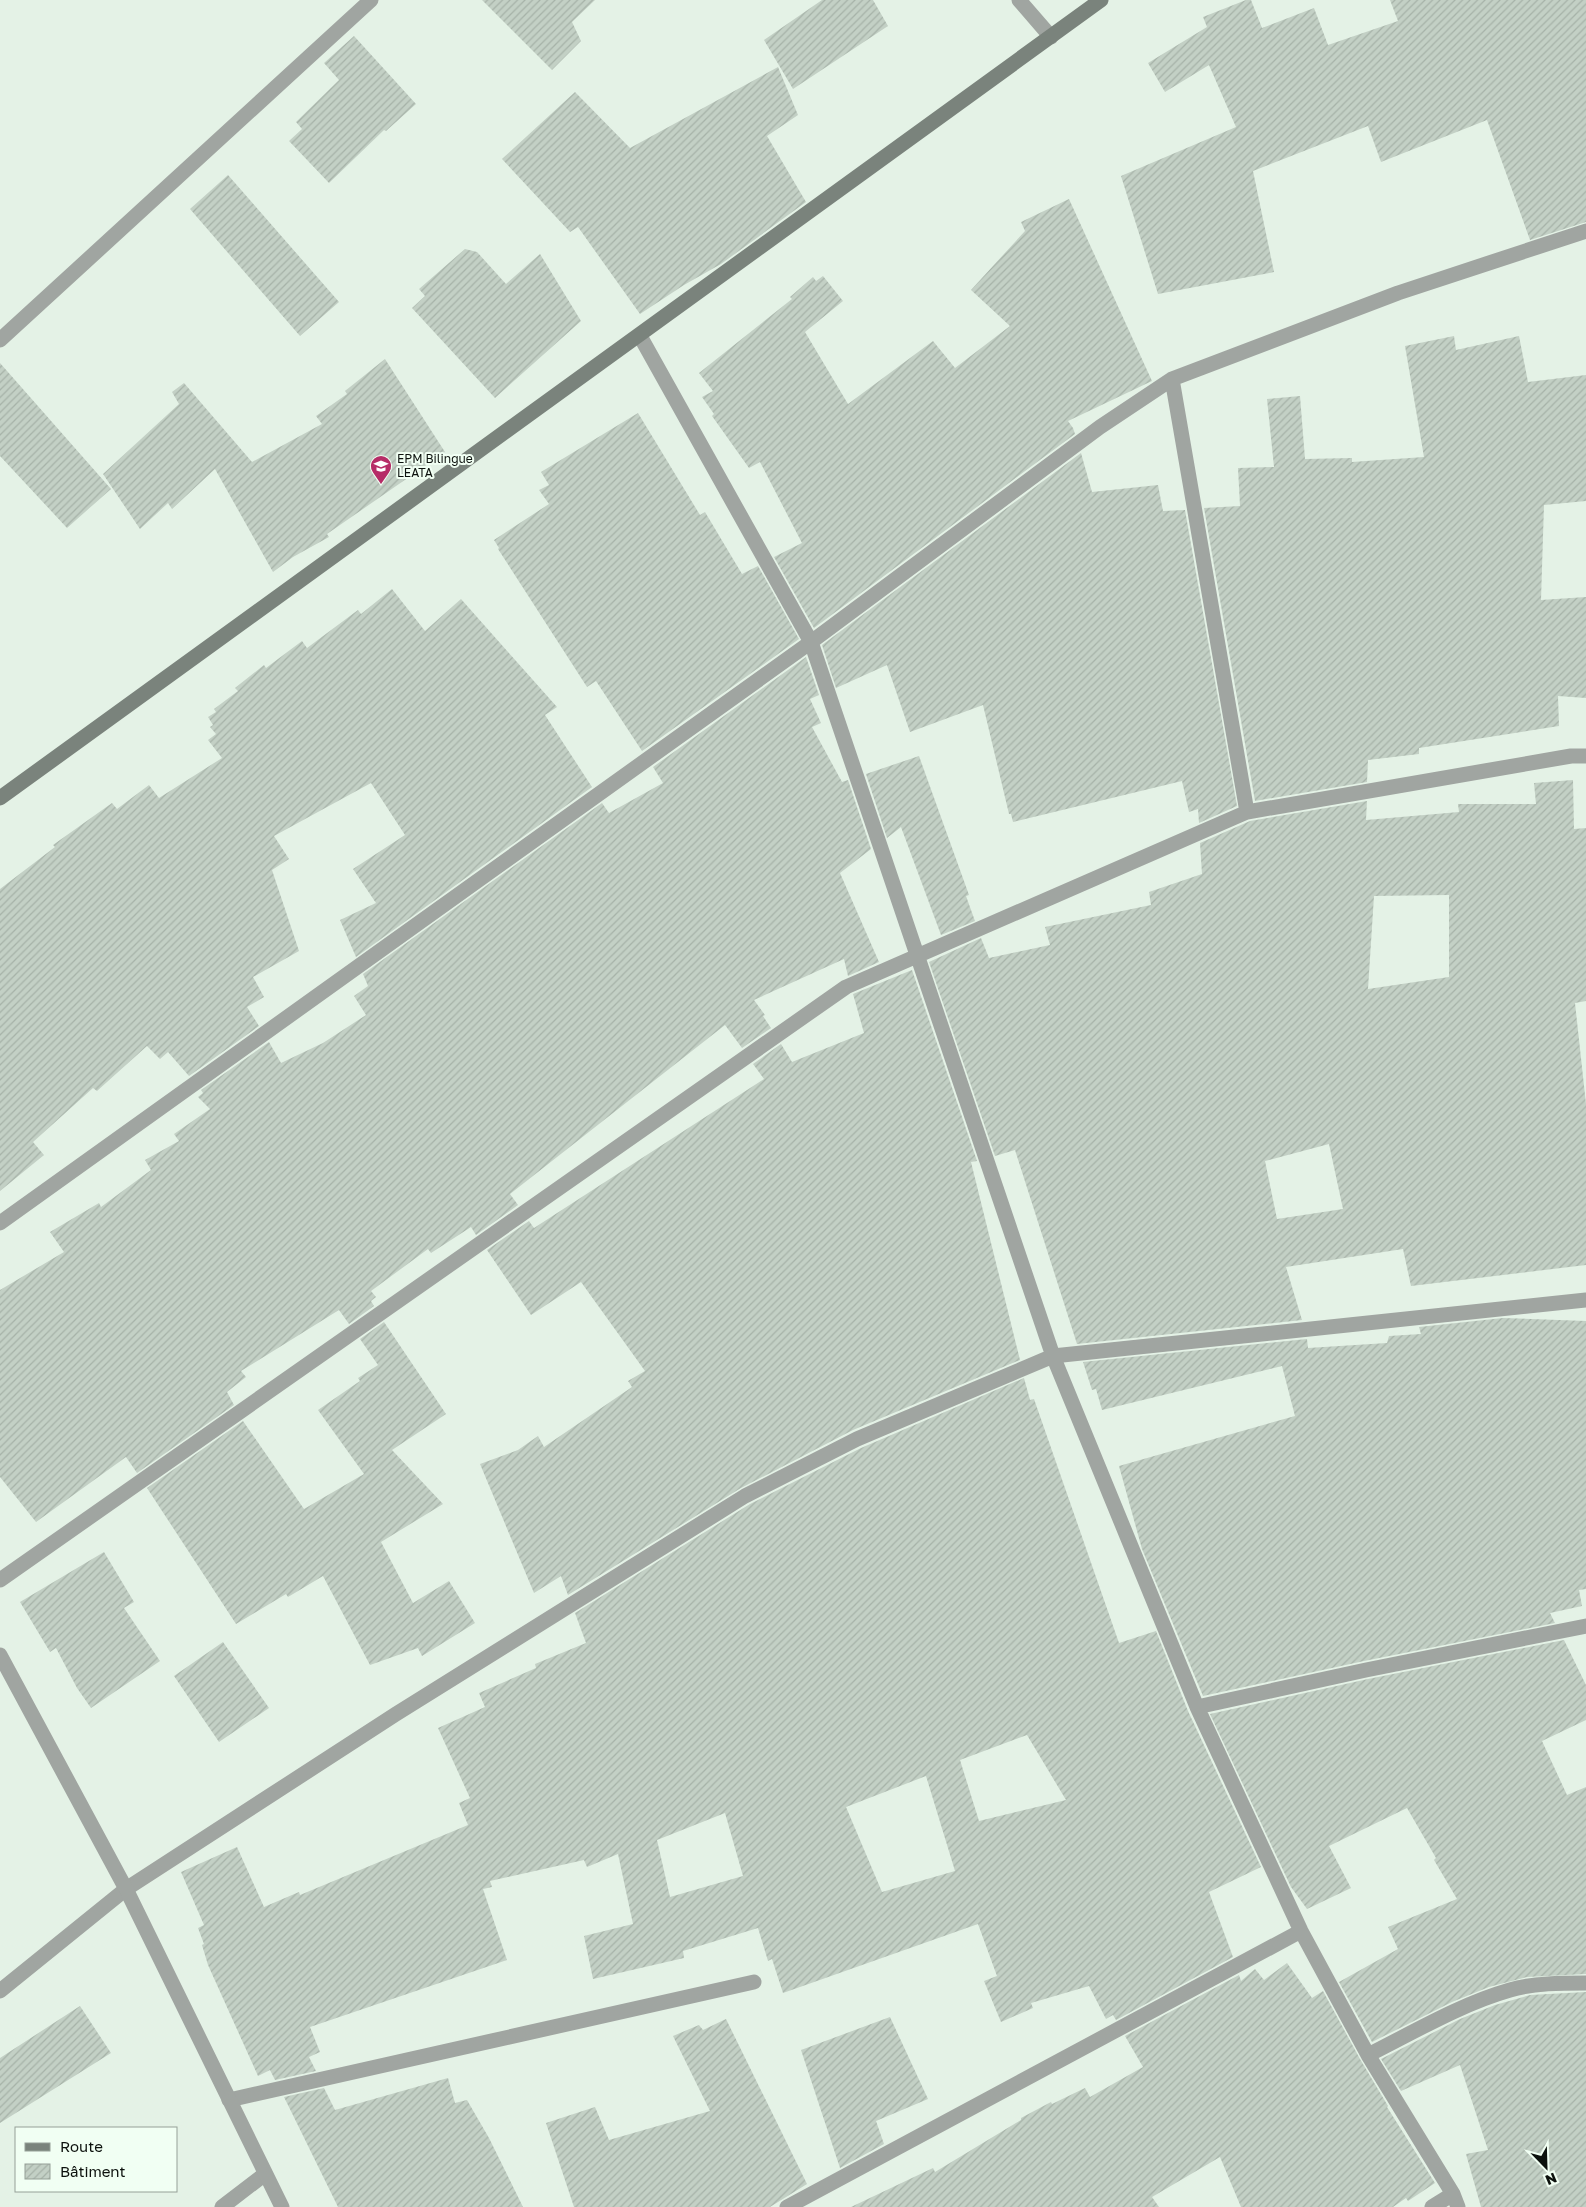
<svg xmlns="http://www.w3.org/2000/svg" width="1586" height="2207" viewBox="0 0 1586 2207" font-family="'Golos Text',sans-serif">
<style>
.building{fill:url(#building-hatch);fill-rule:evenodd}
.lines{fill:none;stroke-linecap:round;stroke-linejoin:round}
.minor{stroke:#a0a5a1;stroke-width:15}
.tertiary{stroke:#a0a5a1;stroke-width:15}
.secondary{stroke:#7a837c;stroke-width:15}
.labels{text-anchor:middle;stroke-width:4;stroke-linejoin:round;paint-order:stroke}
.poi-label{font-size:12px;fill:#0c110d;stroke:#f1fff3;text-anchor:start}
</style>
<defs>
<pattern id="building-hatch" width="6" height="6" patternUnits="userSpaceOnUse" patternTransform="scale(1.25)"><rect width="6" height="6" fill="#c3d0c5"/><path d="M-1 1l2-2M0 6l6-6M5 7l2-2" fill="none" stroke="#a6b2a8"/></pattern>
</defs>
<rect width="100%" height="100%" fill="#e4f2e6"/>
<!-- building -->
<path class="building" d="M482,0H595L572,22L581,41L552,70Z
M822,0H873L888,26L793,89L764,40Z
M1246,0H1251L1262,28L1314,8L1328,45L1398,21L1390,0H1586V222L1530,240L1487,120L1381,162L1368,126L1253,171L1274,272L1158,294L1121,176L1236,127L1209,65L1165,92L1148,63L1207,27L1203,17Z
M354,36L416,104L386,131L384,130L329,183L289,141L302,129L296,122L339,80L324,63Z
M778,67L798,115L767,136L806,202L721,264L684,285L640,314L578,227L570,232L502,159L575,92L630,148Z
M228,175L339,302L300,336L190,209Z
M1069,199L1152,381L1068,421L1073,428L1075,434L814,628L774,557L802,543L760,462L749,468L712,416L714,414L702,397L713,391L699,373L792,299L790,297L813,277L816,281L823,276L843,301L805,332L848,404L933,341L955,368L1010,326L971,290L1025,231L1021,222Z
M465,249L477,252L506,284L540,254L581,321L495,398L412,308L425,296L419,289Z
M1454,336L1456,350L1519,336L1528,382L1586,375V501L1544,505L1541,600L1586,597V698L1558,696L1559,726L1419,748V754L1368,760L1367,782L1255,801L1204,508L1240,506L1238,468L1274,467L1267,399L1300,396L1305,459L1352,458V462L1424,457L1405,346Z
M385,359L445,452L327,534L329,537L293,557L273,572L215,469L172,509L168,503L140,529L103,474L179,404L172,392L184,383L252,462L322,424L316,416L347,394L345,391Z
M0,363L111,489L67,528L0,456Z
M638,413L700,515L705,512L742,574L758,566L799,639L642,751L596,681L587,687L498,549L499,548L494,540L549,504L539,490L549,485L541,472Z
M1081,453L1092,492L1158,485L1163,511L1185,510L1237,806L1199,823L1198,809L1189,812L1182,781L1013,822L1011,814H1009L983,705L910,732L887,665L836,688L822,645Z
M392,589L425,631L461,599L557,707L545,715L592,787L356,957L340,920L376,903L353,869L405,835L371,783L274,836L289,859L272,870L299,951L253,977L264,997L247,1007L259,1026L189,1076L168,1052L160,1059L147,1046L97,1091L93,1088L33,1142L44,1155L0,1191V889L55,847L53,845L112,803L117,809L149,785L159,798L222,758L208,740L216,734L210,727L213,725L208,717L216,712L214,709L238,691L235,688L264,665L266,668L302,641L307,648L358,610L361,614Z
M806,657L819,695L810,699L821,723L812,727L842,782L848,780L871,849L840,873L879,962L848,976L844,959L754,1000L765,1015L763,1016L771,1028L742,1048L725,1025L510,1194L518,1205L476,1235L471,1227L431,1253L428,1249L371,1291L376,1297L371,1301L374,1306L349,1324L339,1310L241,1371L246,1377L227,1392L234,1405L137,1473L126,1457L36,1522L0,1477V1290L64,1252L50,1232L99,1203L101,1207L151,1170L145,1160L179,1141L174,1134L210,1109L198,1097L203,1093L201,1090L269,1042L281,1063L323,1043L366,1015L354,996L368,986L363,974L602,803L609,813L663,783L653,767Z
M919,756L969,895L966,896L975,921L941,935L901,827L887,838L866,774Z
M1573,780L1574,829L1586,828V1001L1575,1003L1586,1104V1265L1411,1286L1403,1249L1286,1267L1302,1320L1077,1344L1015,1150L995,1156L929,962L981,938L989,958L1050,945L1045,927L1151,905L1149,892L1202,874L1200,843L1250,821L1367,801L1366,820L1459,812L1458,804H1536L1534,783ZM1449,895V977L1368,989L1374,896ZM1329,1144L1343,1209L1277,1219L1265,1161Z
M912,970L977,1161L971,1162L1020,1360L853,1430L741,1488L568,1595L561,1576L534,1593L480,1464L518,1450L538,1436L544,1447L632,1387L628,1381L645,1371L581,1282L531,1315L487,1250L529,1221L534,1228L764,1079L753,1064L781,1044L792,1062L864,1033L853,994Z
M1503,1318L1586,1321V1589L1579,1590L1582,1606L1550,1613L1555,1623L1364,1661L1203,1696L1142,1549L1119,1466L1295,1416L1282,1366L1102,1410L1096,1389L1092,1390L1083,1362L1307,1339L1308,1348L1387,1343L1389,1336L1421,1334L1419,1327Z
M384,1322L446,1414L392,1450L443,1504L381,1542L413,1603L449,1581L475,1623L422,1656L418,1648L370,1665L323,1576L288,1597L286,1594L236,1624L147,1488L243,1421L304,1509L364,1474L318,1410L360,1381L358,1378L378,1365L360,1339Z
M1024,1378L1030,1400L1034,1399L1119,1643L1156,1631L1188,1711L1261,1867L1209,1892L1233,1957L1116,2020L1113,2015L1106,2019L1089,1986L1031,2003L1033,2008L1001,2022L984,1981L997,1976L978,1924L783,1993L772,1959L768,1961L758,1928L683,1951L684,1958L593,1979L584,1936L633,1924L618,1854L587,1867L584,1860L490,1881L492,1887L483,1889L507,1960L310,2027L320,2052L309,2057L316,2071L275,2080L270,2070L258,2076L208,1965L202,1945L204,1944L198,1928L204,1925L181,1872L237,1847L264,1907L299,1892L300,1895L468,1825L459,1803L470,1798L438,1728L485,1707L479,1693L536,1668L535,1664L586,1643L575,1613L750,1504L861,1448ZM1027,1735L1066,1800L979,1821L960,1760ZM926,1776L955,1871L882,1892L846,1807ZM725,1813L743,1876L670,1897L657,1840Z
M104,1552L134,1602L124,1608L160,1661L91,1708L77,1688L56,1648L50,1652L20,1602Z
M1564,1640L1586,1685V1720L1542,1741L1567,1795L1586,1787V1974L1527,1977L1489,1987L1452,2002L1372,2042L1339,1982L1398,1949L1388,1927L1457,1899L1434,1860L1436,1858L1407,1808L1329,1846L1351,1888L1307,1909L1291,1887L1210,1714L1368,1679Z
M223,1642L269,1708L219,1742L174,1676Z
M1287,1963L1312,1998L1323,1991L1360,2059L1388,2106L1387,2107L1435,2183L1408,2201L1406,2198L1393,2207H1241L1220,2157L1152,2197L1159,2207H851L933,2168L935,2172L1021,2120V2118L1051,2102L1052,2104L1085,2088L1090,2097L1143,2067L1125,2036L1239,1975L1241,1981L1255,1969L1264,1980Z
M1586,1992V2207H1481L1466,2154L1488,2150L1460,2065L1401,2091L1381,2059L1460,2019L1495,2005L1530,1995Z
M80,2006L111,2053L0,2123V2058Z
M890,2017L928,2099L876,2121L884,2144L840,2168L801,2050Z
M726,2019L807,2184L770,2207H574L546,2123L595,2107L609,2140L710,2111L673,2036L699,2025L703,2030Z
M448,2078L455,2103L467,2100L489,2138L523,2207H338L284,2097L324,2088L335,2110Z"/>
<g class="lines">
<!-- minor -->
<path class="minor" d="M1019,0L1051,37
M640,336L811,642L1053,1356L1197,1707L1301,1931L1368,2055L1453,2194L1458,2207
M0,340L371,0
M1172,379L1247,812
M0,1223L811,642L1100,427L1172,379L1398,293L1586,231
M0,1580L846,987L1247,812L1571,756H1586
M1197,1707L1366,1670L1586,1626
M0,1991L126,1889L396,1714L745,1496L857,1439L1053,1356L1586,1300
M1368,2055C1414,2032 1461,2004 1510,1990C1534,1983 1562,1983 1586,1983
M229,2100L754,1982
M222,2207L265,2174
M787,2207L1301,1931
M1432,2207L1453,2194"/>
<!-- tertiary -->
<path class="tertiary" d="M0,1655L126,1889L282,2207"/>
<!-- secondary -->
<path class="secondary" d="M0,798L1101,0"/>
</g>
<!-- icons -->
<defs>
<g id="school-pin" transform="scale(1.125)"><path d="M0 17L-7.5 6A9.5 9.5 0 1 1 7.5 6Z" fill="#b62c67" stroke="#f1fff3"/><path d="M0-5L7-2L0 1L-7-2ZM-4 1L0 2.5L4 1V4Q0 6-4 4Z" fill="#fff"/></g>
</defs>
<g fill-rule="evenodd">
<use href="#school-pin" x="381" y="466"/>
</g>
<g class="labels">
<!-- poi labels -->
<g class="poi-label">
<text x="397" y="463">EPM Bilingue<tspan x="397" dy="14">LEATA</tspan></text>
</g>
</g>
<!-- legend -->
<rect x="15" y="2127" width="162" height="65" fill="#f1fff3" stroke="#95a097"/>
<rect x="25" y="2143" width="25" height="8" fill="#7a837c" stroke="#95a097"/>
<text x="60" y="2152" font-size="15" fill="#0c110d">Route</text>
<rect x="25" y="2164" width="25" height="15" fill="url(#building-hatch)" stroke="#95a097"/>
<text x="60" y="2177" font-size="15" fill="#0c110d">Bâtiment</text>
<!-- north arrow -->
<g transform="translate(1546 2167) rotate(157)" stroke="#f1fff3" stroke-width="4" paint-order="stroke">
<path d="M0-4L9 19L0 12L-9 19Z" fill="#0c110d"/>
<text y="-8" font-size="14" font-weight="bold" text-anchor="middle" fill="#0c110d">N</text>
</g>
</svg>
